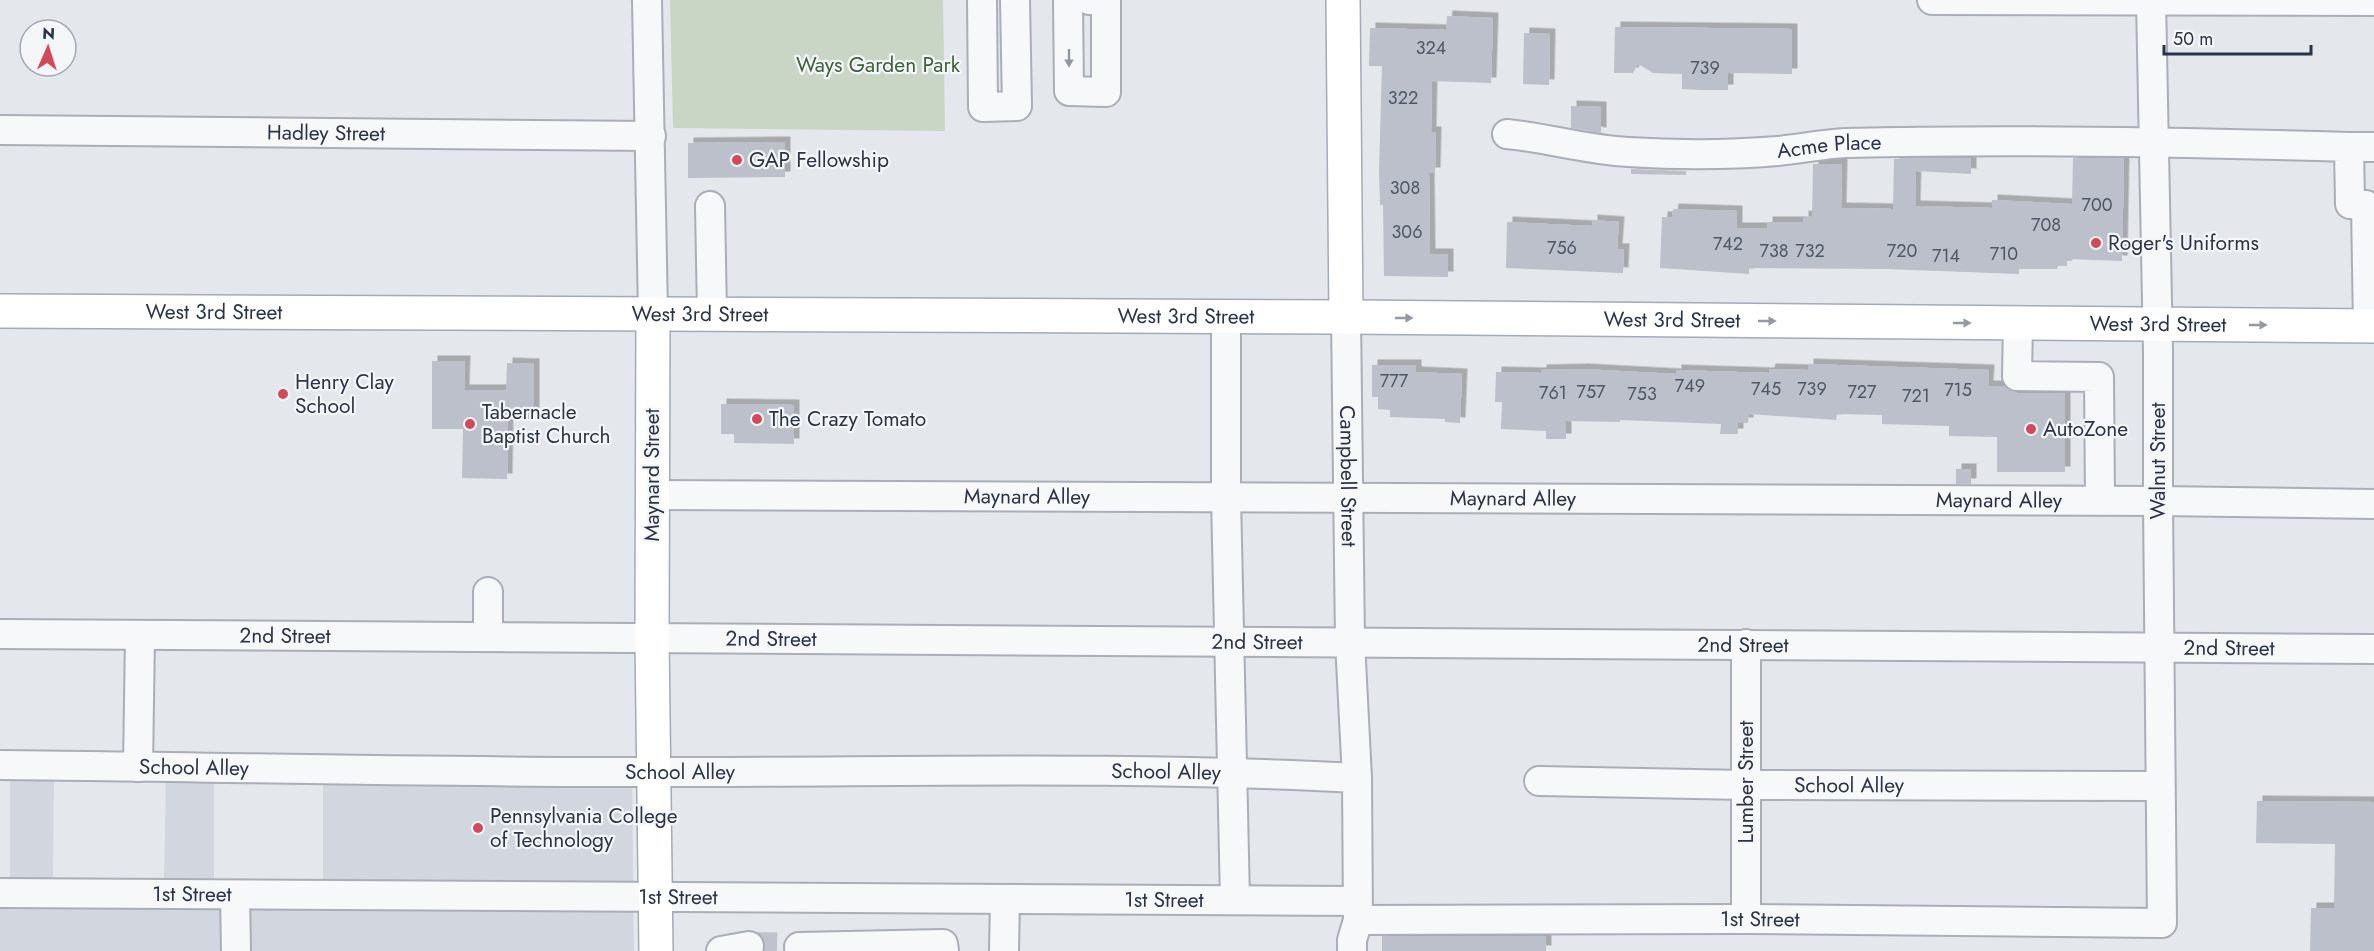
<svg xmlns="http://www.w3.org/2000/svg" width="2374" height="951" viewBox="0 0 2374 951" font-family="Jost,sans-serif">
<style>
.built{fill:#d2d6de}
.green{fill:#c9d6c5}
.building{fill:#bbc0ca;filter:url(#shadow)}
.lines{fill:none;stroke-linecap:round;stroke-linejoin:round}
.minor-tunnel{stroke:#bfc3cb;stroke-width:28;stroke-dasharray:28 14;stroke-linecap:butt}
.minor-casing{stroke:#a9aeb7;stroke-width:32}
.major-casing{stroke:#a3abb8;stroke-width:36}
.minor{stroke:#f7f8fa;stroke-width:28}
.major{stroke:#fff;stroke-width:33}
.oneway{fill:#9196a0}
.oneway2{fill:#959aa2}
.poi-dot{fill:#d1495b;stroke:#f4f6f9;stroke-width:2}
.labels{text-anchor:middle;stroke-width:4.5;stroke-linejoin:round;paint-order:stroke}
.number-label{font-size:18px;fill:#4f5766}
.park-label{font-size:21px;fill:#3f6138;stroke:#f4f6f9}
.street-label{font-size:21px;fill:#2b3445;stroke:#f4f6f9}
.poi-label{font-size:21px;fill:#2b3445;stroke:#f4f6f9;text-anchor:start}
</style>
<defs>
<filter id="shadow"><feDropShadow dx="5.5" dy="-5.5" stdDeviation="0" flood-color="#0004"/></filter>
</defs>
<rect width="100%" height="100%" fill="#e4e7ec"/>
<!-- built -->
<path class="built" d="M323,769L632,774L634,951H0V882L10,881V772H54L53,881L164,882L166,773H214V882H323Z"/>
<!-- green -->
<path class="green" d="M670,0H943L945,131L673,128Z"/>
<!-- building -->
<path class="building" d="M1447,16L1493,18L1491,83L1432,81L1431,132H1436L1435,173H1429L1430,254H1448V277L1384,276L1383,205H1380L1379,171L1382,66H1369L1370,28L1446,30Z
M1615,27L1792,29V74L1728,73V90H1700L1682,89V74L1653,73L1638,64L1633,73H1614Z
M1524,33L1550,34L1549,85L1523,84Z
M1571,106L1601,107V133L1571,128Z
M785,142V177L688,178V143Z
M1971,158V174L1916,171L1915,206L1992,208V200L2072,204L2073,158H2124L2122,261L2067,259V266H2058L2057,269H2019V274L1885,269L1749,268V274L1660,268L1662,217H1672L1673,209L1737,211V228H1767V222H1803V216L1812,217L1813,164H1842L1841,208L1893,209L1894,159Z
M1631,169L1686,171V175L1631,174Z
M1592,220L1619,222L1617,249H1624L1623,273L1506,268L1507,222L1592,226Z
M432,361H465L464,390H506L507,363L534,364V419H508L507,479L462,478L463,429H432Z
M1808,364L1989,370L1988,386H2004L2009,390L2017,393H2065V472H1997V437L1949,436V426L1882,424V415L1837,414L1836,420L1749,414L1748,423H1738V434H1720L1721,424L1620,420V422L1566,421V439H1546V431L1501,429L1502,402H1495L1496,372L1541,373V370L1583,369L1676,374V370L1769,373L1770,369L1808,370Z
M1372,365H1416V372L1462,374L1460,423L1445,422V419L1390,417V410L1378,409V397H1372Z
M721,404L794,405V444L734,443V434H721Z
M1956,469H1971V484H1956Z
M2257,801L2374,802V951H2310L2311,908H2334L2335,844L2256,843Z
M1382,936H1546V951H1382Z"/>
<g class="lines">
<!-- minor-tunnel -->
<path class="minor-tunnel" d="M749,946L799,947"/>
<!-- minor casing -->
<g class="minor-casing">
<g id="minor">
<path d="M647,0L653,314"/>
<path d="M982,0L983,107L1017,106L1015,0"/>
<path d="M1068,0L1069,91L1106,92V1L1089,0"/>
<path d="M1932,0L2374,1"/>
<path id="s1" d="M0,130L651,136"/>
<path id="s2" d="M1507,134C1548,138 1587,150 1628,152C1677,155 1729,155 1778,151C1800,149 1823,144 1846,143C2014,139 2181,142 2349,147L2350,204L2366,205L2368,326"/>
<path d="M2349,147H2374"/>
<path d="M710,206L712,314"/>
<path d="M1226,317V497L1235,900"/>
<path id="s3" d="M1346,317L1350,642L1357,778L1358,920L1352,940V951"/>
<path d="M2018,323L2017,376L2099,377L2100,500"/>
<path id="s4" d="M652,495L2158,501L2374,504"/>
<path d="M488,592V636"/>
<path id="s5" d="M0,634L2374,649"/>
<path id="s6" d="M0,765C227,767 455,773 682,772C907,772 1133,766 1357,778"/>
<path d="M138,767L140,635"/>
<path id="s7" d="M1539,781L1746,785L2160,786"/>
<path id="s8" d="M0,893L1357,901"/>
<path d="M235,895L236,951"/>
<path d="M1746,919V644"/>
<path id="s9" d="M1358,920L1746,919L2162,923L2158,501V352L2151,0"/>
<path d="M799,947L943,944L944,951"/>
<path d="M721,951L749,946"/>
<path d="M1004,951L1005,899"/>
</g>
</g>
<!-- major casing -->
<g class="major-casing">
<g id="major">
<path d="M1343,0L1346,317"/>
<path id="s10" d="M0,311L1346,317L2374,326"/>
<path d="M653,314L652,638L656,951"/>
</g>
</g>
<!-- minor -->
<use href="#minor" class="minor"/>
<!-- major -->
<use href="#major" class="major"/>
</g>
<!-- one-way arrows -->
<defs><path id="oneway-solid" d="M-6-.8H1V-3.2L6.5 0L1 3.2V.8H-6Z" transform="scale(1.5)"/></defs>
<use class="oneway" href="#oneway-solid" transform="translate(1069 58) rotate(90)"/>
<g class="oneway2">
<use href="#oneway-solid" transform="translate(1404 318)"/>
<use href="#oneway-solid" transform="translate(1767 321)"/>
<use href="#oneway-solid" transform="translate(1962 323)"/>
<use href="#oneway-solid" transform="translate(2258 325)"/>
</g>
<!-- markers -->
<g class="poi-dot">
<circle cx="737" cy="160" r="6"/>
<circle cx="2096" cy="243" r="6"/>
<circle cx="283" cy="394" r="6"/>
<circle cx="757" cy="419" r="6"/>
<circle cx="470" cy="424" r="6"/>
<circle cx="2031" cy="429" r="6"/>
<circle cx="478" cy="828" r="6"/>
</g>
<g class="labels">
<!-- number labels -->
<g class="number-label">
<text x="1431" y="54">324</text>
<text x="1705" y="74">739</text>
<text x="1403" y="104">322</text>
<text x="1405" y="194">308</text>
<text x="2097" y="211">700</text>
<text x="2046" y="231">708</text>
<text x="1407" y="238">306</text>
<text x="1728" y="250">742</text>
<text x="1562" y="254">756</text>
<text x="1774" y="257">738</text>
<text x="1810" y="257">732</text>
<text x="1902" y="257">720</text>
<text x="2004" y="260">710</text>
<text x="1946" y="262">714</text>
<text x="1394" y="387">777</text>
<text x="1690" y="392">749</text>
<text x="1766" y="395">745</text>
<text x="1812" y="395">739</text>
<text x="1958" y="396">715</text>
<text x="1591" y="398">757</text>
<text x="1862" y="398">727</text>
<text x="1553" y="399">761</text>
<text x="1642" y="400">753</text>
<text x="1916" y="402">721</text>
</g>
<!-- park labels -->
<g class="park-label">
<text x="878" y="72">Ways Garden Park</text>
</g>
<!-- street labels -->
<g class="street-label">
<text dy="7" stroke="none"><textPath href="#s1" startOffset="326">Hadley Street</textPath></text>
<text dy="7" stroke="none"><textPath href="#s2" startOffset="324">Acme Place</textPath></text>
<text dy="7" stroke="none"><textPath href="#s10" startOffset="214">West 3rd Street</textPath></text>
<text dy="7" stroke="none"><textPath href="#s10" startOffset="700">West 3rd Street</textPath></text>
<text dy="7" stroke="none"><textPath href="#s10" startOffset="1186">West 3rd Street</textPath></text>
<text dy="7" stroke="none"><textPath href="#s10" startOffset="1672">West 3rd Street</textPath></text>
<text dy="7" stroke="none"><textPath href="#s10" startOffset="2158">West 3rd Street</textPath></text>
<text transform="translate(2158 461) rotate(-90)" y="7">Walnut Street</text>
<text transform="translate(652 475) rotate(-90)" y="7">Maynard Street</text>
<text dy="7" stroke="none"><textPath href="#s3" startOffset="159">Campbell Street</textPath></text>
<text dy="7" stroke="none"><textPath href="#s4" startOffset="375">Maynard Alley</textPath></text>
<text dy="7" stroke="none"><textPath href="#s4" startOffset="861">Maynard Alley</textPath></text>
<text dy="7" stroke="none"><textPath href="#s4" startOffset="1347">Maynard Alley</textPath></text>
<text dy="7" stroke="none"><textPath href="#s5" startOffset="285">2nd Street</textPath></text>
<text dy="7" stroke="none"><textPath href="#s5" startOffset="771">2nd Street</textPath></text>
<text dy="7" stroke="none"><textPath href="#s5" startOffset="1257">2nd Street</textPath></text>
<text dy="7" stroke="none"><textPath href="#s5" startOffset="1743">2nd Street</textPath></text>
<text dy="7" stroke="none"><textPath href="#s5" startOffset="2229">2nd Street</textPath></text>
<text dy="7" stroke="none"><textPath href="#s6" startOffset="194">School Alley</textPath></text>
<text dy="7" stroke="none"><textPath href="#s6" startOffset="680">School Alley</textPath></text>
<text dy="7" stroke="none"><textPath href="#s6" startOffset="1166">School Alley</textPath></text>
<text transform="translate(1746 782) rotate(-90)" y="7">Lumber Street</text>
<text dy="7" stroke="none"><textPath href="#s7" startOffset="310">School Alley</textPath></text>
<text dy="7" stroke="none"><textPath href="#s8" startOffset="192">1st Street</textPath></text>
<text dy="7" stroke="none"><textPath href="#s8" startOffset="678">1st Street</textPath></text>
<text dy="7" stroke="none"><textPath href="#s8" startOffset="1164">1st Street</textPath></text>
<text dy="7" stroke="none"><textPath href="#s9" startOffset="402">1st Street</textPath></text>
</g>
<!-- poi labels -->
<g class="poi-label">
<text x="749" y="167">GAP Fellowship</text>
<text x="2108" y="250">Roger's Uniforms</text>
<text x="295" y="389">Henry Clay<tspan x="295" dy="24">School</tspan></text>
<text x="482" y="419">Tabernacle<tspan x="482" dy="24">Baptist Church</tspan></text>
<text x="769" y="426">The Crazy Tomato</text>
<text x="2043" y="436">AutoZone</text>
<text x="490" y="823">Pennsylvania College<tspan x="490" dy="24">of Technology</tspan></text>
</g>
</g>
<!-- north arrow -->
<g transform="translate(48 48) rotate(3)"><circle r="28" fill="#f4f6f9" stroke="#a4a8b1" stroke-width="1.5"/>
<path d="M0-4.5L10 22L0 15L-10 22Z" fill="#d1495b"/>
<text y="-9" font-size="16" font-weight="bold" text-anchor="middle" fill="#2b3445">N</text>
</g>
<!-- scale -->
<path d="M2164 45v9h147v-9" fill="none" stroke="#2b3445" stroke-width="3"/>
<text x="2173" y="45" font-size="18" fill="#2b3445" stroke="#f4f6f9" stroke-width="4.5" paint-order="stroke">50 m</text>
</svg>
